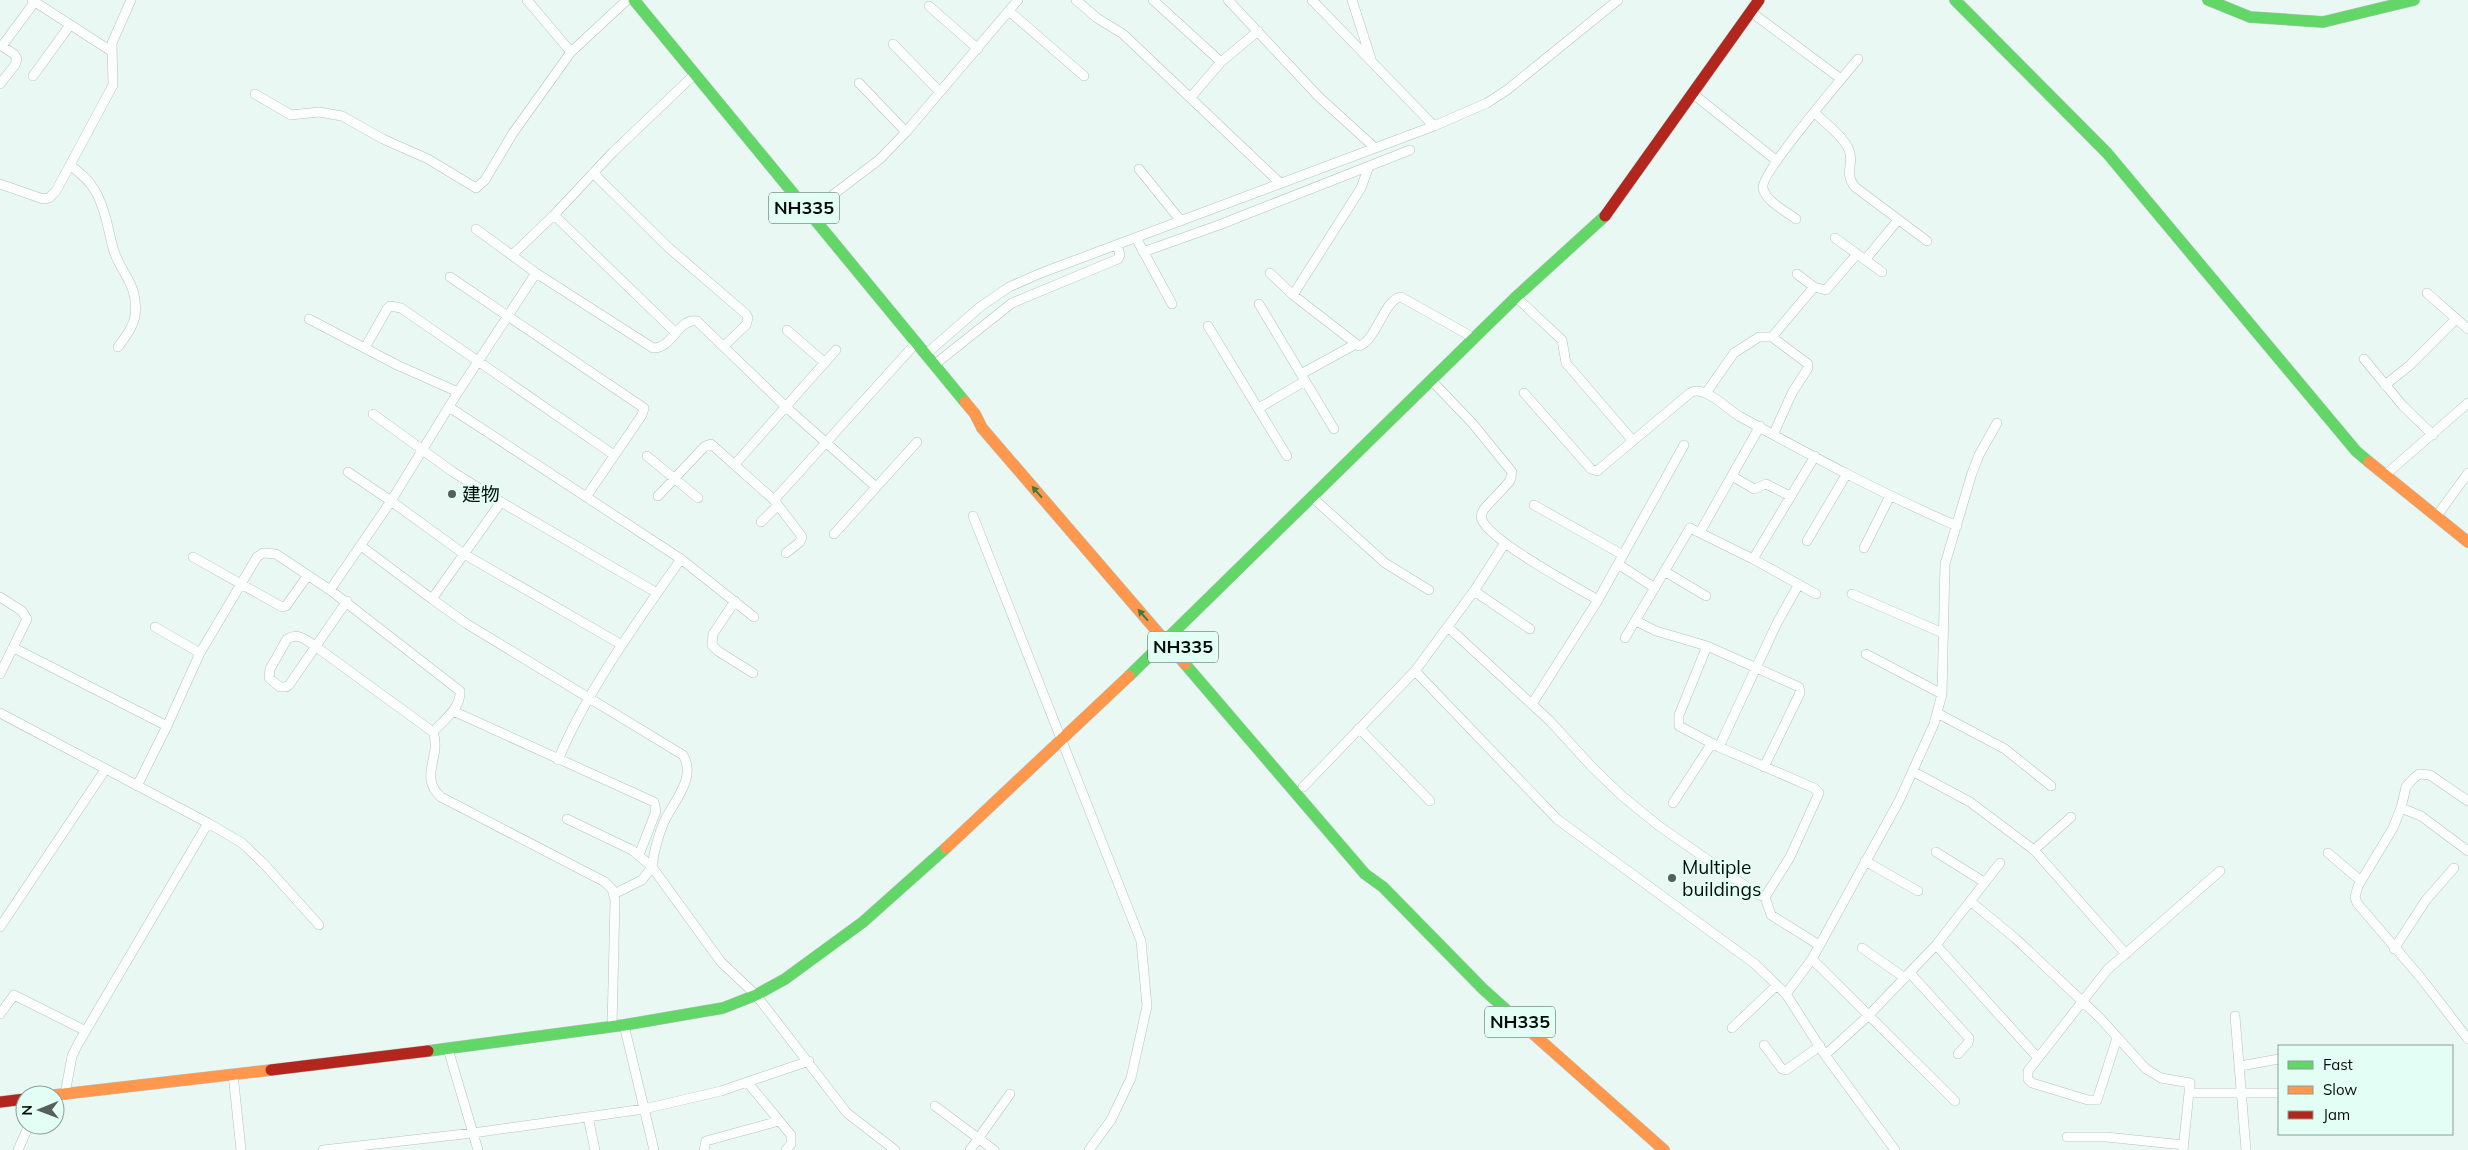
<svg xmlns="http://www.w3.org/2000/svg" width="2468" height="1150" viewBox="0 0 2468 1150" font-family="Mulish,'Noto Sans SC',sans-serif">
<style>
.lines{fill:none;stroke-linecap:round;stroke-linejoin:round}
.street-casing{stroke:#b6c2be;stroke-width:10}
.fast-casing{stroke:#b6c2be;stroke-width:12}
.slow-casing{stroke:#b6c2be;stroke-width:12}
.jam-casing{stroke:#b6c2be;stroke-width:12}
.street{stroke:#fcfefd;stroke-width:9}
.fast{stroke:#63d668;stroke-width:11}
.slow{stroke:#ff974d;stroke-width:11}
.jam{stroke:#b3261e;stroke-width:11}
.oneway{fill:#397c3f}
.poi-dot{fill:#55605d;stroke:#e3fef5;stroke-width:2}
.labels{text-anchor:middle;stroke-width:4.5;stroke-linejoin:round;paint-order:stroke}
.shield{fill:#e3fef5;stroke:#485652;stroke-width:1}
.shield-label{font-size:18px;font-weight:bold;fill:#060e0c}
.poi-label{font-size:19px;fill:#060e0c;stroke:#e3fef5;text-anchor:start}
</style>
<rect width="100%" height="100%" fill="#e9f8f3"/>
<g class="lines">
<!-- street casing -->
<g class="street-casing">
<path id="street" d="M32,0L111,51
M527,0L571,52
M1076,0L1097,18L1123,34L1280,183
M1153,0L1221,62
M1228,0L1319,97L1374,147
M1312,0L1434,126
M1352,0L1371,59
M929,6L978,49
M1009,11L1084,76
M1751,12L1841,79
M893,44L940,92
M0,45L14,54L17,59L15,65L0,84
M2,46L36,0
M33,76L70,25
M859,83L906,132
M1692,93L1777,161
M255,94L291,115L319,112L342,116L383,139L428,159L476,188L485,180L513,133L571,52L627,0
M1191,97L1221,62L1258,31
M1815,113C1826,124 1843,136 1849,150C1855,164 1843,172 1855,187L1927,241
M70,165C79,172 88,179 94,189C105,207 108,229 113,248C120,274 139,283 135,316C133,328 125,337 118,347
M1139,169L1181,221
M593,173L669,248L746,314L748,318L746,325L724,346
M0,184L43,199L49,198L56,191L113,85L112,43L131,0
M809,213L880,159L906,132L1018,0
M554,215L676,333
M1796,219C1787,212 1765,201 1763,188C1760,174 1844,76 1858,59
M476,229L536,273L653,348C672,349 678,318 697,321L786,407L876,487
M1136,238L1172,304
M1835,238L1882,272
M1143,252L1219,225L1410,150
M512,255L554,215L613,152L695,74
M1865,260L1898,220
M536,273L458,392L391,501L464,554L622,645
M1270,273L1293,295L1359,346C1377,340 1384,299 1401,297L1474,338
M1797,274L1814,287L1826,290L1857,254
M450,277L644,408L642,415L586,497
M2427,293L2468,329
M1293,295L1361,188L1369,166
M1516,297L1562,340L1566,363L1633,441
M1259,304L1334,429
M309,319L397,365L458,392
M1208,326L1287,456
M787,330L825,363
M1772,337L1814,287
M366,346L387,309L390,306L401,308L614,455
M926,354L980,307L1009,287L1041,273L1434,126L1487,103L1507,90L1618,0
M2364,359L2403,406L2433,435
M934,365L1012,303L1118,259L1120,255L1117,245
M1301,374L1354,345
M1431,380L1473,424L1512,472L1510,481L1484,509C1482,513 1480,516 1482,520C1492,542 1574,586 1598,600
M2385,385L2409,366L2456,319
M1524,393L1591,469L1597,471L1690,393C1704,384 1727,409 1739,416C1810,455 1882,494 1957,526
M1706,393L1734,353L1759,337H1772L1808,364V368L1792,393L1774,433
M449,407L681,559L754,617
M1259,408L1305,381
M373,414L453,472L501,502L657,593
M647,456L698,498
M735,464L836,350
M2385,475L2468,403
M1732,476L1754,489L1766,484L1790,496
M658,496L705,446L711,444L774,500L800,534L802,537L800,542L786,553
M1313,498L1385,563L1429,590
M774,500L916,343
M501,502L432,599L467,624L683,755C697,778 673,802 664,822C658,836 654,852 652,867L721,962L756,995L847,1113L895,1150
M1534,505L1623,555
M973,516L1141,941L1147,1006L1131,1078L1111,1120L1089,1150
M2436,517L2468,473
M761,522L778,505
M1700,532L1760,426
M834,534L917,442
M1807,541L1846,475
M1505,543L1474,591L1415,671L1557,819L1755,964L1786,994L1825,1055L1895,1150
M361,546L432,599
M1864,548L1890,496
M193,557L282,607L286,606L308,575
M1753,559L1815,456
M1618,564L1655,588
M1664,571L1706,596
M330,590L460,691C461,708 444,720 433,732
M1474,591L1530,629
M1852,594L1943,633
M0,597L22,611L27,619L0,674
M347,601L289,685L286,687H280L269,678L270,669L287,639C298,632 306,640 315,646L433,732C442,756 418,777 441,797L605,882L612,889L615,900L612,1027
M735,601L713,634L712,645L718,651L753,673
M1636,621L1656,631L1707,646L1799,687L1800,693L1764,767
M155,627L200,653
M1448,627L1550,721L1592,767L1621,795L1659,826L1757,894L1765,897L1790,857L1819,793L1814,788L1719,747L1679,726V715L1707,646
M1625,638L1690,528L1753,559L1816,594
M14,648L167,726
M1866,654L1942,694
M1532,704L1598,600L1684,445
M453,711L654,802L656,811L639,855
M0,713L208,823L242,843L265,865L319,925
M1937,713L2005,749L2051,786
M1359,728L1430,801
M1719,747L1777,623L1799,584
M558,760C586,692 639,619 681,559
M1914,772L1970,802L2034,850L2126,954
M137,786L167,726L200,653L257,557L263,553L276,554L330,590L391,501L348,472
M1303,787L1415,671
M2468,801L2430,775L2419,774L2414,778L2406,787L2401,808L2393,828L2358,886L2355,897L2357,903L2421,978L2468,1039
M1673,803L1712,743
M2401,808L2421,816L2468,851
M567,819L632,850L652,867L642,880L614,894
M2034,850L2071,817
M1936,852L1984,882
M2328,853L2361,881
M1865,861L1918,891
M1765,897L1771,915L1819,945
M1970,901L2015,938L2100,1018L2146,1069L2161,1078L2190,1083L2183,1150
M0,927L105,770
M1936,945L2038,1058
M1862,948L1905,978
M2394,949L2426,900L2454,868
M1812,959L1955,1101
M1910,973L1969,1038L1968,1043L1958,1054
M1786,994L1812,959L1899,801L1934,724L1942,694L1945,564L1972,473L1979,455L1997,423
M0,1014L14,995L86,1031
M2235,1016L2246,1150
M624,1025L654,1150
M1732,1028L1777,985
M2117,1038L2097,1100H2088L2032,1083L2028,1079V1071L2107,970L2220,871
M1764,1045L1782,1069L1786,1070L1820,1046
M448,1049L478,1150
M1825,1055L1868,1016L1936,945L2000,863
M2240,1066L2279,1059
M233,1074L241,1150
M748,1083L791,1135V1144L786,1150
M2190,1093H2279
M65,1094L72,1056L78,1044L208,823
M935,1106L994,1150
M588,1117L595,1150
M2067,1137H2106L2184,1145
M18,1150L29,1125
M323,1150L473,1133L644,1109L721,1091L809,1061
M704,1150L706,1141L779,1121
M970,1150L1010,1094"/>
</g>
<!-- fast casing -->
<g class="fast-casing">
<path id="fast" d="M634,0L965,402
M1955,0L2107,153L2356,451L2369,462
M2208,0L2250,17L2323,22L2414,0
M1185,664L1365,874L1383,887L1483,989L1512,1015
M1129,676L1516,297L1605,216
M428,1051L624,1025L723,1008L756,995L785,979L863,922L946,848"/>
</g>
<!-- slow casing -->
<g class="slow-casing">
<path id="slow" d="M965,402L975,414L982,428L1185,664
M2369,462L2468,542
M946,848L1129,676
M1512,1015L1664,1150
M55,1095L271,1070"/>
</g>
<!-- jam casing -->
<g class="jam-casing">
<path id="jam" d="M1605,216L1759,0
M271,1070L428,1051
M0,1102L25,1099"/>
</g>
<!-- street -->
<use href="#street" class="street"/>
<!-- fast -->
<use href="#fast" class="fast"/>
<!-- slow -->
<use href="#slow" class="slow"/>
<!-- jam -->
<use href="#jam" class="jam"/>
</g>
<!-- one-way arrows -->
<defs><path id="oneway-solid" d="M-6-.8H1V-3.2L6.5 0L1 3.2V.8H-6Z" transform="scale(1.25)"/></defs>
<g class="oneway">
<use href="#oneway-solid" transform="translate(1037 492) rotate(-131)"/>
<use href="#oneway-solid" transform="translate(1143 615) rotate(-131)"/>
</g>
<!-- markers -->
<g class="poi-dot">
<circle cx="452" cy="494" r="5"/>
<circle cx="1672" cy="878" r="5"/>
</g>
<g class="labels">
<!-- shield labels -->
<g class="shield">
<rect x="769" y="192.5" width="70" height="31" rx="4"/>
<rect x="1148" y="631.5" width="70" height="31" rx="4"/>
<rect x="1485" y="1006.5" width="70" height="31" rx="4"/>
</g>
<g class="shield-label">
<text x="804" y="214">NH335</text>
<text x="1183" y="653">NH335</text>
<text x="1520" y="1028">NH335</text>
</g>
<!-- poi labels -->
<g class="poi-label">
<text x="462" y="501">建物</text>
<text x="1682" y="874">Multiple<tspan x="1682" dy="22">buildings</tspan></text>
</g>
</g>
<!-- legend -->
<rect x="2278" y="1045" width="175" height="90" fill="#e3fef5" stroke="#8b9e98"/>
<rect x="2288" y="1061" width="25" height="8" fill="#63d668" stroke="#8b9e98"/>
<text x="2323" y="1070" font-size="15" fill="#060e0c">Fast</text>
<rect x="2288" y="1086" width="25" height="8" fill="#ff974d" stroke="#8b9e98"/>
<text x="2323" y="1095" font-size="15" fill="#060e0c">Slow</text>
<rect x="2288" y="1111" width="25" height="8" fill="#b3261e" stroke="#8b9e98"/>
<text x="2323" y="1120" font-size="15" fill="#060e0c">Jam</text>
<!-- north arrow -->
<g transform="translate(40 1110) rotate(269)"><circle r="24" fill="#e3fef5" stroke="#8b9e98"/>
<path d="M0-4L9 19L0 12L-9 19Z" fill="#55605d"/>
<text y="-8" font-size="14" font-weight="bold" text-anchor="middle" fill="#060e0c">N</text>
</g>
</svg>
